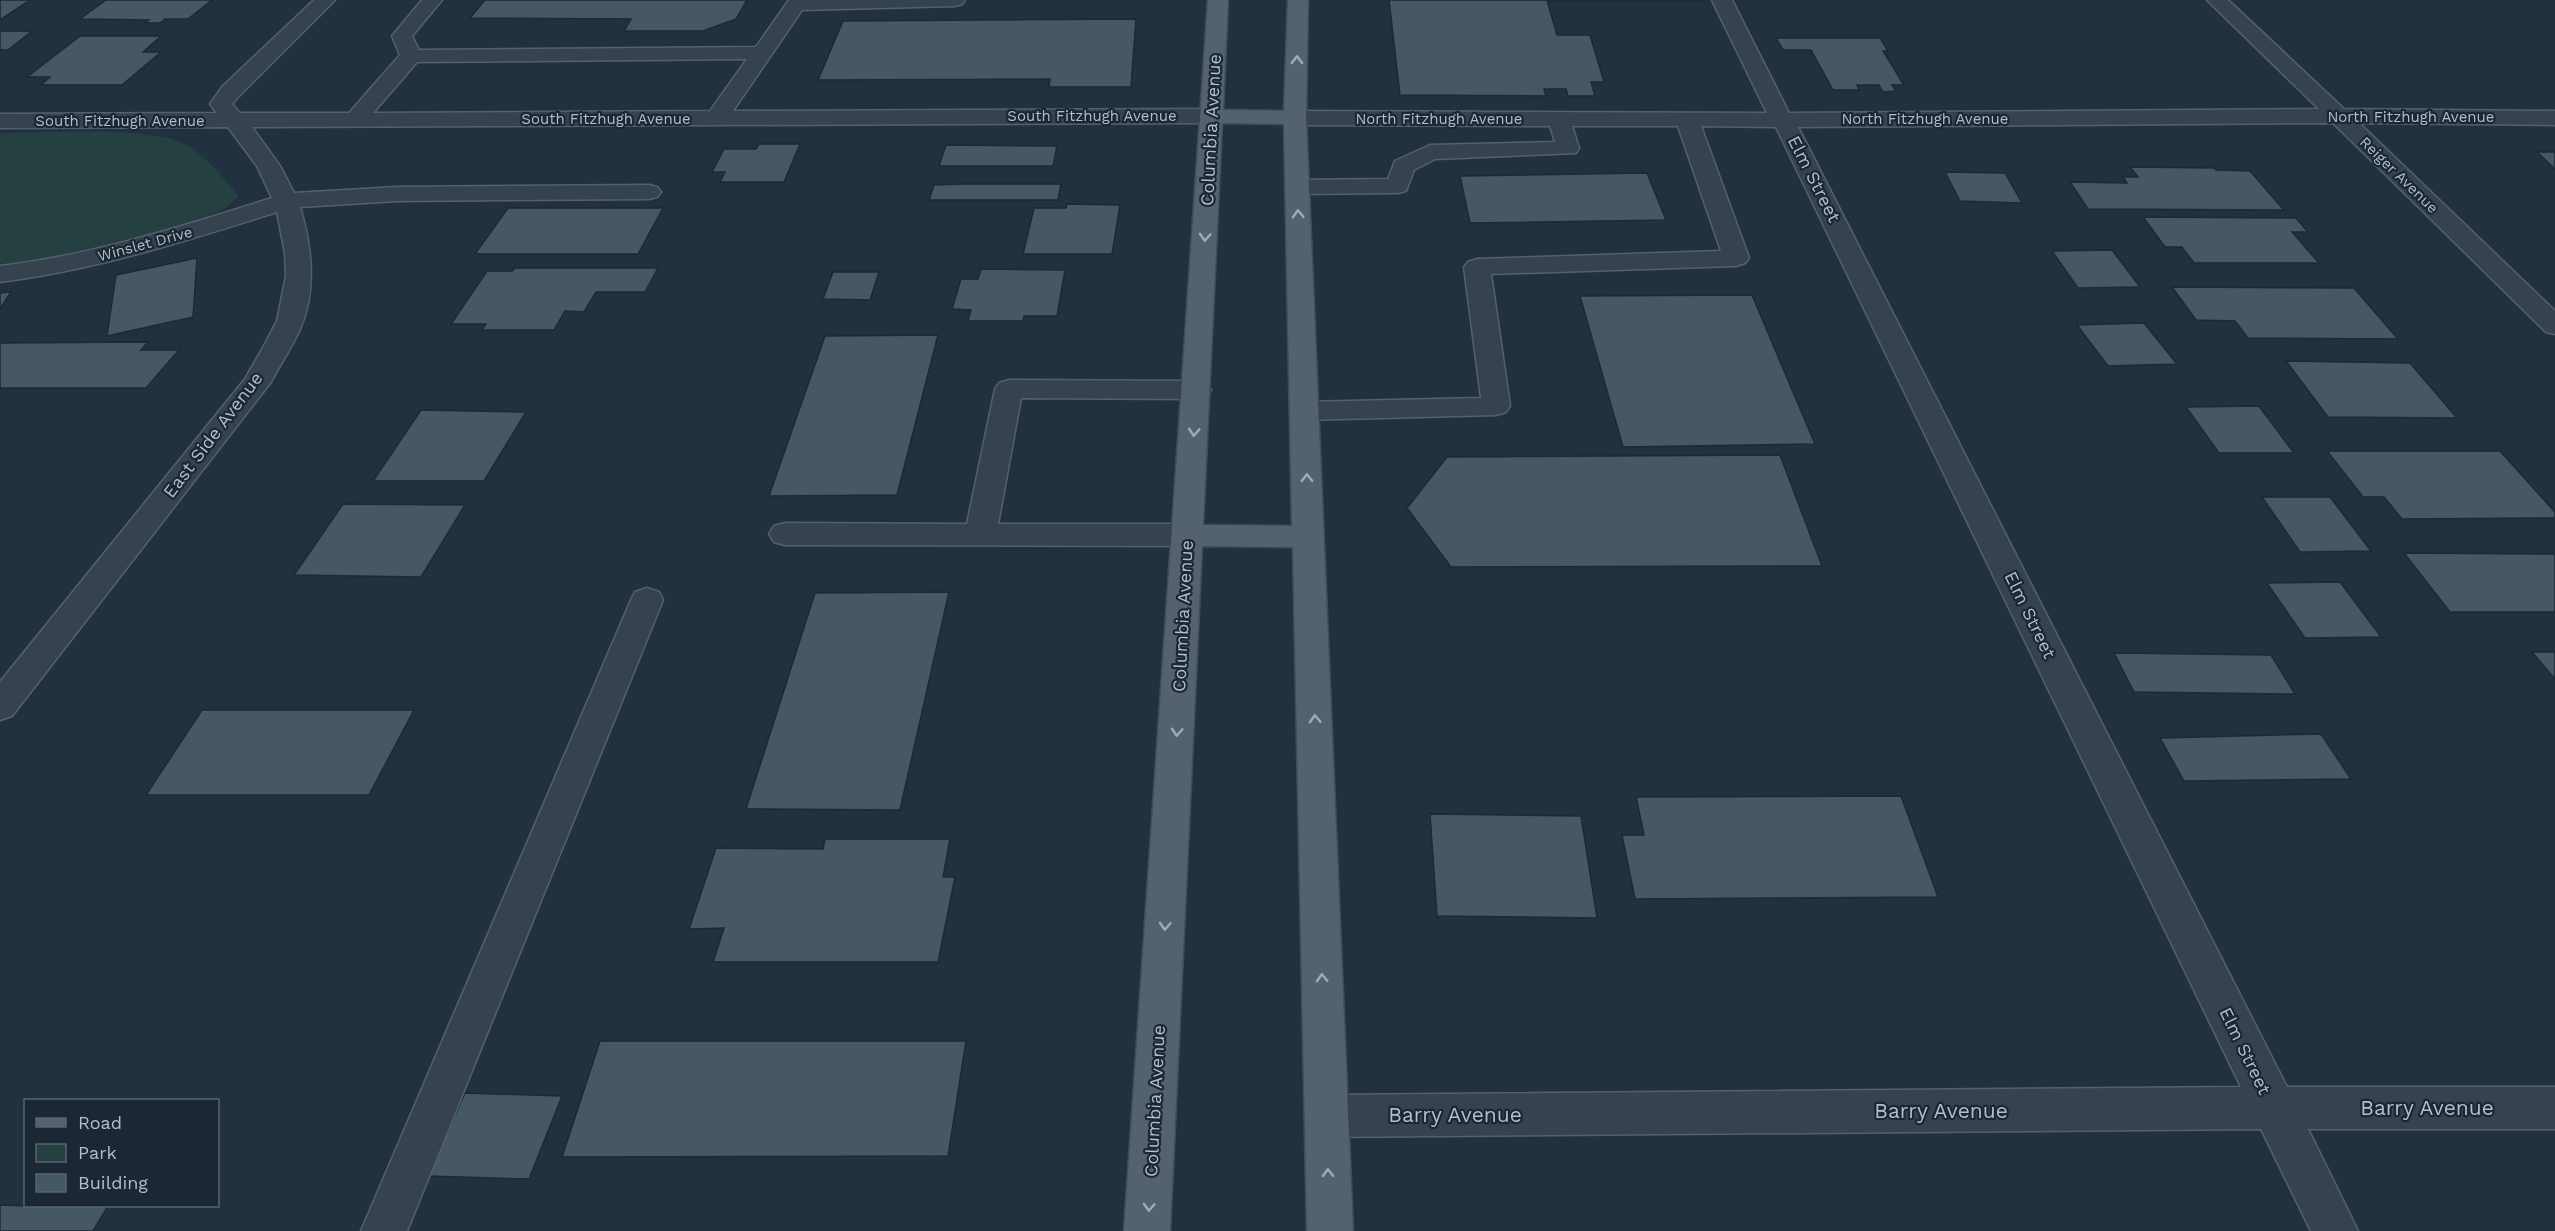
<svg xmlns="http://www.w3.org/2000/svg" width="2555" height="1231" viewBox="0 0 2555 1231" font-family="'Work Sans',sans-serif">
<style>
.green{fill:#244040}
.building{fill:#465766;stroke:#1d2a36;stroke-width:1.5}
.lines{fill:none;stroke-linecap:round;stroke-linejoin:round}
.minor-casing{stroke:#54616d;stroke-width:3}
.major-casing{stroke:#3f4c58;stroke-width:3}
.minor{fill:#36434f;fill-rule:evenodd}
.major{fill:#54626f;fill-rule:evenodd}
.oneway{stroke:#9facb8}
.labels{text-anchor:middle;stroke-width:4.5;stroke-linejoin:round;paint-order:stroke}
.far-street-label{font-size:15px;fill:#b2beca;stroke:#1b2834}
.street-label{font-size:18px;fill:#b2beca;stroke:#1b2834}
.near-street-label{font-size:21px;fill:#b2beca;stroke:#1b2834}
</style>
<rect width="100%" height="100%" fill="#22313f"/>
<!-- green -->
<path class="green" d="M0,133C42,133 148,126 182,143C206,155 222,177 239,196L223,210L140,239L51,259L0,264Z"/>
<!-- building -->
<path class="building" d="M0,0H30L0,20Z
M106,0H212L188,19H165L160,23H145L149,20L80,19Z
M485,0H747L736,19L703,31H624L631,19L470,18Z
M1389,0H1547L1557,35H1590L1604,82H1591L1595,96H1568L1566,89H1544L1546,96L1400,95Z
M1547,0H1704V1H1548Z
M1136,19L1131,87H1049L1050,79L818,80L843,21Z
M0,31H32L8,50H0Z
M80,36H161L143,52H161L122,85H41L50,77H27Z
M1776,38H1880L1888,51H1883L1904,85H1892L1896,91L1883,92L1879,85H1857L1859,90H1833L1811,50H1783Z
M759,144H800L784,182H720L725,172H712L724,149H756Z
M946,145L1057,146L1053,166H939Z
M2537,152H2555V169Z
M2130,167L2214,168L2216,170L2250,171L2284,210L2088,209L2070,182L2127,183L2123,177H2138Z
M1945,172L2005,173L2022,203L1960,201Z
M1647,173L1666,220L1470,223L1460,176Z
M962,184H1061L1058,200H929L934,185Z
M1067,204L1120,205L1112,254H1023L1034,208H1066Z
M508,208H663L638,254H475Z
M2143,217L2296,218L2308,232H2292L2319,263H2194L2182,247H2165Z
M2112,250L2140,287L2078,288L2052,251Z
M197,258L193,317L107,336L116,275Z
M515,268H658L645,292H596L584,312L565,311L554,330H482L486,324H451L487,271H512Z
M981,269L1065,270L1057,316H1024L1023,321H968L971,310L952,309L961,279H978Z
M833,272H879L870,300L823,299Z
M2172,287L2354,288L2398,339L2248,338L2235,321L2196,320Z
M11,292L0,309V293Z
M1752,295L1815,444L1623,447L1580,296Z
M2144,323L2177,364L2108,366L2077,325Z
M938,335L897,495L769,496L825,336Z
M148,342L141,350H179L146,388H0V343Z
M2286,361L2410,363L2457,418L2328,417Z
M2259,406L2294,453H2219L2186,407Z
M421,410L526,412L484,481H373Z
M2327,451H2500L2555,512V518L2402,519L2384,497H2363Z
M1780,455L1822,566L1451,567L1407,508L1447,457Z
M2262,497H2330L2371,551L2300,552Z
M343,504L465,505L421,577L294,575Z
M2404,553L2555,554V612H2450Z
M2340,582L2381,637L2305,638L2267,583Z
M949,592L900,810L746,809L815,593Z
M2532,652H2555V679Z
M2114,653L2271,655L2295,694L2134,692Z
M202,710H414L369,795H146Z
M2321,734L2351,779L2184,781L2160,738Z
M1901,796L1938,897L1635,899L1622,835H1644L1636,797Z
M1430,814L1581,816L1597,918L1437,916Z
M825,839H950L943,877H955L938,962H713L724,928L689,929L716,848L823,849Z
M600,1041H966L948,1156L562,1157Z
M465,1093L562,1096L529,1179L428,1176Z
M0,1205L26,1206H108L93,1231H0Z"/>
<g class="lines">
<!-- minor casing -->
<g class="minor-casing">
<path id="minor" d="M314,0H335L238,97L232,104L240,113H349L400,55L392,36L422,0H442L412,36L419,50L756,47L789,0H965L962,4L955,6L802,10L733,111L1212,109L1220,111L1223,116L1220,121L1212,123L252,127L280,166L294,193L397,187L649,185L657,187L661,192L657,197L649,199L397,201L300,207C312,247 317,290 300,329C292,348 280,364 271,382L12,716L0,720V682L245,379L265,344L277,321L286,276L285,253L277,212C185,241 96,270 0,282V266C94,255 182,226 272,198L257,166L228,127L0,128V114L217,113L210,104L222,87ZM747,59L710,111L373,113L417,62Z
M1712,0H1732L1789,113L2319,109L2207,0H2228L2344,109L2555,111V125L2359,123L2555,311V334L2546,332L2333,123L1798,127L2287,1087H2555V1129H2308L2358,1231H2311L2261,1129L1327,1137L1312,1131L1305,1116L1312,1101L1327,1095L2241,1087L1776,127L1701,126L1749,258L1745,263L1736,266L1491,274L1510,406L1506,412L1496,415L1305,420L1295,417L1291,411L1295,405L1305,402L1481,398L1464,267L1468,262L1477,259L1721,251L1678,126H1572L1579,148L1576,153L1435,159L1414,170L1406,191L1398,193L1298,194L1290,192L1286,187L1290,182L1298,180L1388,179L1395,161L1430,145L1555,142L1550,126L1295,125L1287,123L1284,118L1287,113L1295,111L1767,113Z
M1009,380L1197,381L1207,384L1211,390L1207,396L1197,399L1021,398L998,524H1188L1199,527L1204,535L1199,543L1188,546L785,545L774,542L769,534L774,526L785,523L967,524L995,389L999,383Z
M647,588L659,592L663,600L407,1231H361L631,600L635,592Z"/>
</g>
<!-- major casing -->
<g class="major-casing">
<path id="major" d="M1208,0H1228L1223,110L1284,111L1288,0H1308L1306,118L1353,1231H1307L1293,547L1202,546L1170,1231H1124ZM1222,123L1284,124L1292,526L1203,525Z"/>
</g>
<!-- minor -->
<use href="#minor" class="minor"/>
<!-- major -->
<use href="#major" class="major"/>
</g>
<!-- one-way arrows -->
<defs><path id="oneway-chevron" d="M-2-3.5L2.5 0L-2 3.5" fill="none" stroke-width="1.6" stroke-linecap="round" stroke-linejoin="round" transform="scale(1.5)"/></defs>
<g class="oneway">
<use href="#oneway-chevron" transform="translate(1297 60) rotate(-89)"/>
<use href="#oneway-chevron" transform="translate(1298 214) rotate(-92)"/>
<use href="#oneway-chevron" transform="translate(1205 237) rotate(93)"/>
<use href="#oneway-chevron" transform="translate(1194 432) rotate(94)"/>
<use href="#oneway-chevron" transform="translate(1307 478) rotate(-91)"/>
<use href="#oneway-chevron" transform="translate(1315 719) rotate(-92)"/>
<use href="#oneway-chevron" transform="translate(1177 732) rotate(93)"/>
<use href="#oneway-chevron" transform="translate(1165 926) rotate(93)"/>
<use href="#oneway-chevron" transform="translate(1322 978) rotate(-92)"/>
<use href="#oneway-chevron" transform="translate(1328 1173) rotate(-91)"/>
<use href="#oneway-chevron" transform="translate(1149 1207) rotate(93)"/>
</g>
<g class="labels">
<!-- far-street labels -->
<g class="far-street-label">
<text x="1092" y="121">South Fitzhugh Avenue</text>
<text x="2411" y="122">North Fitzhugh Avenue</text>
<text x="606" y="124">South Fitzhugh Avenue</text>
<text x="1439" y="124">North Fitzhugh Avenue</text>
<text x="1925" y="124">North Fitzhugh Avenue</text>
<text x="120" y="126">South Fitzhugh Avenue</text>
<text transform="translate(2399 175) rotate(44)" y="5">Reiger Avenue</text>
<text transform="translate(145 244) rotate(-15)" y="5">Winslet Drive</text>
</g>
<!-- street labels -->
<g class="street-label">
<text transform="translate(1211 130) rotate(-87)" y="6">Columbia Avenue</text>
<text transform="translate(1814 179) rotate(63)" y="6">Elm Street</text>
<text transform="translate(213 435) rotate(-53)" y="6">East Side Avenue</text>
<text transform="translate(2030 615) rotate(64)" y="6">Elm Street</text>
<text transform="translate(1183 616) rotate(-87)" y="6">Columbia Avenue</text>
<text transform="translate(2245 1051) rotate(64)" y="6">Elm Street</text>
<text transform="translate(1155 1101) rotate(-87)" y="6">Columbia Avenue</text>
</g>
<!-- near-street labels -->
<g class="near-street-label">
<text x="2427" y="1115">Barry Avenue</text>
<text x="1941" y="1118">Barry Avenue</text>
<text x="1455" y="1122">Barry Avenue</text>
</g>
</g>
<!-- legend -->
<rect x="24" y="1099" width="195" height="108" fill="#1b2834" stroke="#576470" stroke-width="1.5"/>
<rect x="36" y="1118" width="30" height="9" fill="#54626f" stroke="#576470" stroke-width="1.5"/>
<text x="78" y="1129" font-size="18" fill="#b2beca">Road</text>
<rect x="36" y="1144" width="30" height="18" fill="#244040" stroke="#576470" stroke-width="1.5"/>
<text x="78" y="1159" font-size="18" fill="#b2beca">Park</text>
<rect x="36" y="1174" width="30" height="18" fill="#465766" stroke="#576470" stroke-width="1.5"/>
<text x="78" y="1189" font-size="18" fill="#b2beca">Building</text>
</svg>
